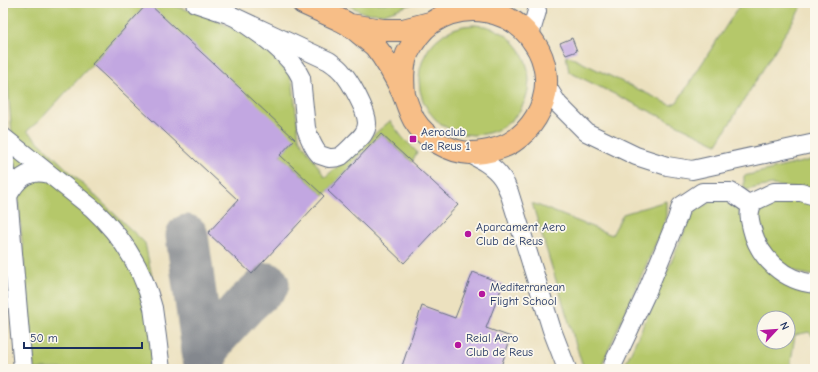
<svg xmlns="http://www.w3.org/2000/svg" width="818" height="372" viewBox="0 0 818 372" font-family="'Comic Neue',sans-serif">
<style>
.green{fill:#b5c86b;stroke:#687c64;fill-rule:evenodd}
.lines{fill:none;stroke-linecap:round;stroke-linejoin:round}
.taxiway{stroke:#84888e;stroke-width:43}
.building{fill:#c2a7e1}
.minor-casing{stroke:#646d80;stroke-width:20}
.major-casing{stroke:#646d80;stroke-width:24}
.minor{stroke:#fff;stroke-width:18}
.major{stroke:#f7be87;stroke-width:22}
.poi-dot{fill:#b5179e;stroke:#fbf7ec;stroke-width:1.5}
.labels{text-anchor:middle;stroke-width:3.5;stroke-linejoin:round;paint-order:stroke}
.poi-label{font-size:12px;fill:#1b2f5e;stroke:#fbf7ec;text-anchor:start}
</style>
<rect width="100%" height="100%" fill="#fbf7ec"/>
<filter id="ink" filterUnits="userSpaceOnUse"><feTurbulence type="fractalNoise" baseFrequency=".025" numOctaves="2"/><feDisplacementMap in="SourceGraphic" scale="8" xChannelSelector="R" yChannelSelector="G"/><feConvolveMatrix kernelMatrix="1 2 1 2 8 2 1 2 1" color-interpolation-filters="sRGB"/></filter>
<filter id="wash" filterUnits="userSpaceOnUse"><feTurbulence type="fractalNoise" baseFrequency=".012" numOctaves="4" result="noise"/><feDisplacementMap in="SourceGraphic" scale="16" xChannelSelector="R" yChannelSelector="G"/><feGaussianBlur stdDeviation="0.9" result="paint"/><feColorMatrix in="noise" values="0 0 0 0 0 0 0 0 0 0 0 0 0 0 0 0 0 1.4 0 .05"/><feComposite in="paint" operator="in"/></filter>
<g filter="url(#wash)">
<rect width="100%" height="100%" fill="#ece1bf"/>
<!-- green -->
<path class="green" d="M3,3H166L209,17L240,32L269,53L289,74L293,85L299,138L325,177L372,138V136L390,121L402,137L417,152L412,162L381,134L328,191L324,196L280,155L294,140L148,4L40,120L27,131L145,243L159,311L153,369H34L12,135L3,29Z
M344,3H415L384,14L364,13Z
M741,3H798L802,6L717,144L569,72L566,55L671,105L677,102Z
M419 80a55 55 0 1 1 110 0a55 55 0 1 1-110 0Z
M815,159V191L772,185L760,187L746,190L744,186V176Z
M718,198C728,201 736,206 741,216L783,283C794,288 803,292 815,293V339L809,332L795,335L790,369H623L653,304L688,223L696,210ZM764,318H788V342H764Z
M776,199L815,201V276L800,273L781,263L767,246L757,221L760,213L764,206Z
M666,201V215L664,225L600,369H585L581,361L532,203L612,235L623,214Z"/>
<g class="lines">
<!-- taxiway -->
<path class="taxiway" d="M187,236L205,365L206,369
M205,365L207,351L210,346L215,338L246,304L268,284"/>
</g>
<g id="blocks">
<!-- building -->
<path class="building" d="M148,3L295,139L280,155L324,196L252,274L208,233L238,200L92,64Z
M572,38L577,51L566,55L560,43Z
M381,134L458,205L404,263L328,191Z
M473,272L503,284L486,328L511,337L500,369H401L422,306L455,318Z"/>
</g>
</g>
<g filter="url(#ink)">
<use href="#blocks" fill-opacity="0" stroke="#646d80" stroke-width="1"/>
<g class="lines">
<!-- minor casing -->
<g class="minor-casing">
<path id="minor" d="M195,3L228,14L329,61C333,64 338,67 341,71C350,80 367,111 367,123C367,133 359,139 352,146C349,149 345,153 341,156C337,158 333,158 329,158C326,157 323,156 320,155C314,150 308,135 306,128L301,78C290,53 257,32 235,17
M530,35L537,11
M546,85L558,104L586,132L636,156L667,166L692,170L815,143
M3,137L92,208C121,235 143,269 153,308C154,315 155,323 156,330C158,343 159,356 161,369
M3,137L23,369
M468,153C480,159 494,166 502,178C505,182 507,188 509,192L552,330L567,369
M8,196C17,179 29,168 49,174
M815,196L801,192H774L753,202C748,213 749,217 752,229C759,258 784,281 815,284
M612,369L614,362L645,296L677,219L681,206L702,192H731L751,206"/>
</g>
<!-- major casing -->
<g class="major-casing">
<path id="major" d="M303,3C314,8 325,13 336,18C340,20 345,22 349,25C354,28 359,33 363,36C367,40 372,43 375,46C387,61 396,78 404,95C407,104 410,113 414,120C425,138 449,152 470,153C479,153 487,152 496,149C519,143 536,123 543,102C549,83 546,60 535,44C513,8 465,0 431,23C420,31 413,42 407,54C402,67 403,82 404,96
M350,25L383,30H403L430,23"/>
</g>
<!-- minor -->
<use href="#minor" class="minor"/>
<!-- major -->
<use href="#major" class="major"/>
</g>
</g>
<!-- markers -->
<g class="poi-dot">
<rect x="409" y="135" width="8" height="8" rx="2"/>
<circle cx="468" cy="234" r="4"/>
<circle cx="482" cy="294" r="4"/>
<circle cx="458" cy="345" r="4"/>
</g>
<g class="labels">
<!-- poi labels -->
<g class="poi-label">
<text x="421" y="136">Aeroclub<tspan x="421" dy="14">de Reus 1</tspan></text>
<text x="476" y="231">Aparcament Aero<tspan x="476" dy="14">Club de Reus</tspan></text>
<text x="490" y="291">Mediterranean<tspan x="490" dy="14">Flight School</tspan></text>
<text x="466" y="342">Reial Aero<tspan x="466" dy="14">Club de Reus</tspan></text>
</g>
</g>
<!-- margin -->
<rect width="818" height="372" fill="none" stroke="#fbf7ec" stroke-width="16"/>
<!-- north arrow -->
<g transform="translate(776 330) rotate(64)"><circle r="19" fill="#fbf7ec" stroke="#a1a7b3"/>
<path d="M0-3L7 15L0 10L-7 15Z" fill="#b5179e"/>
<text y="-6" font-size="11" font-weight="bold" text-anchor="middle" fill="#1b2f5e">N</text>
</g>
<!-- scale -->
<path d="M24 342v6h118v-6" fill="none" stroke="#1b2f5e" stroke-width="2"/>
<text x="30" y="342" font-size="12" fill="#1b2f5e" stroke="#fbf7ec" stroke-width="3" paint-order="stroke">50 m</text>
</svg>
